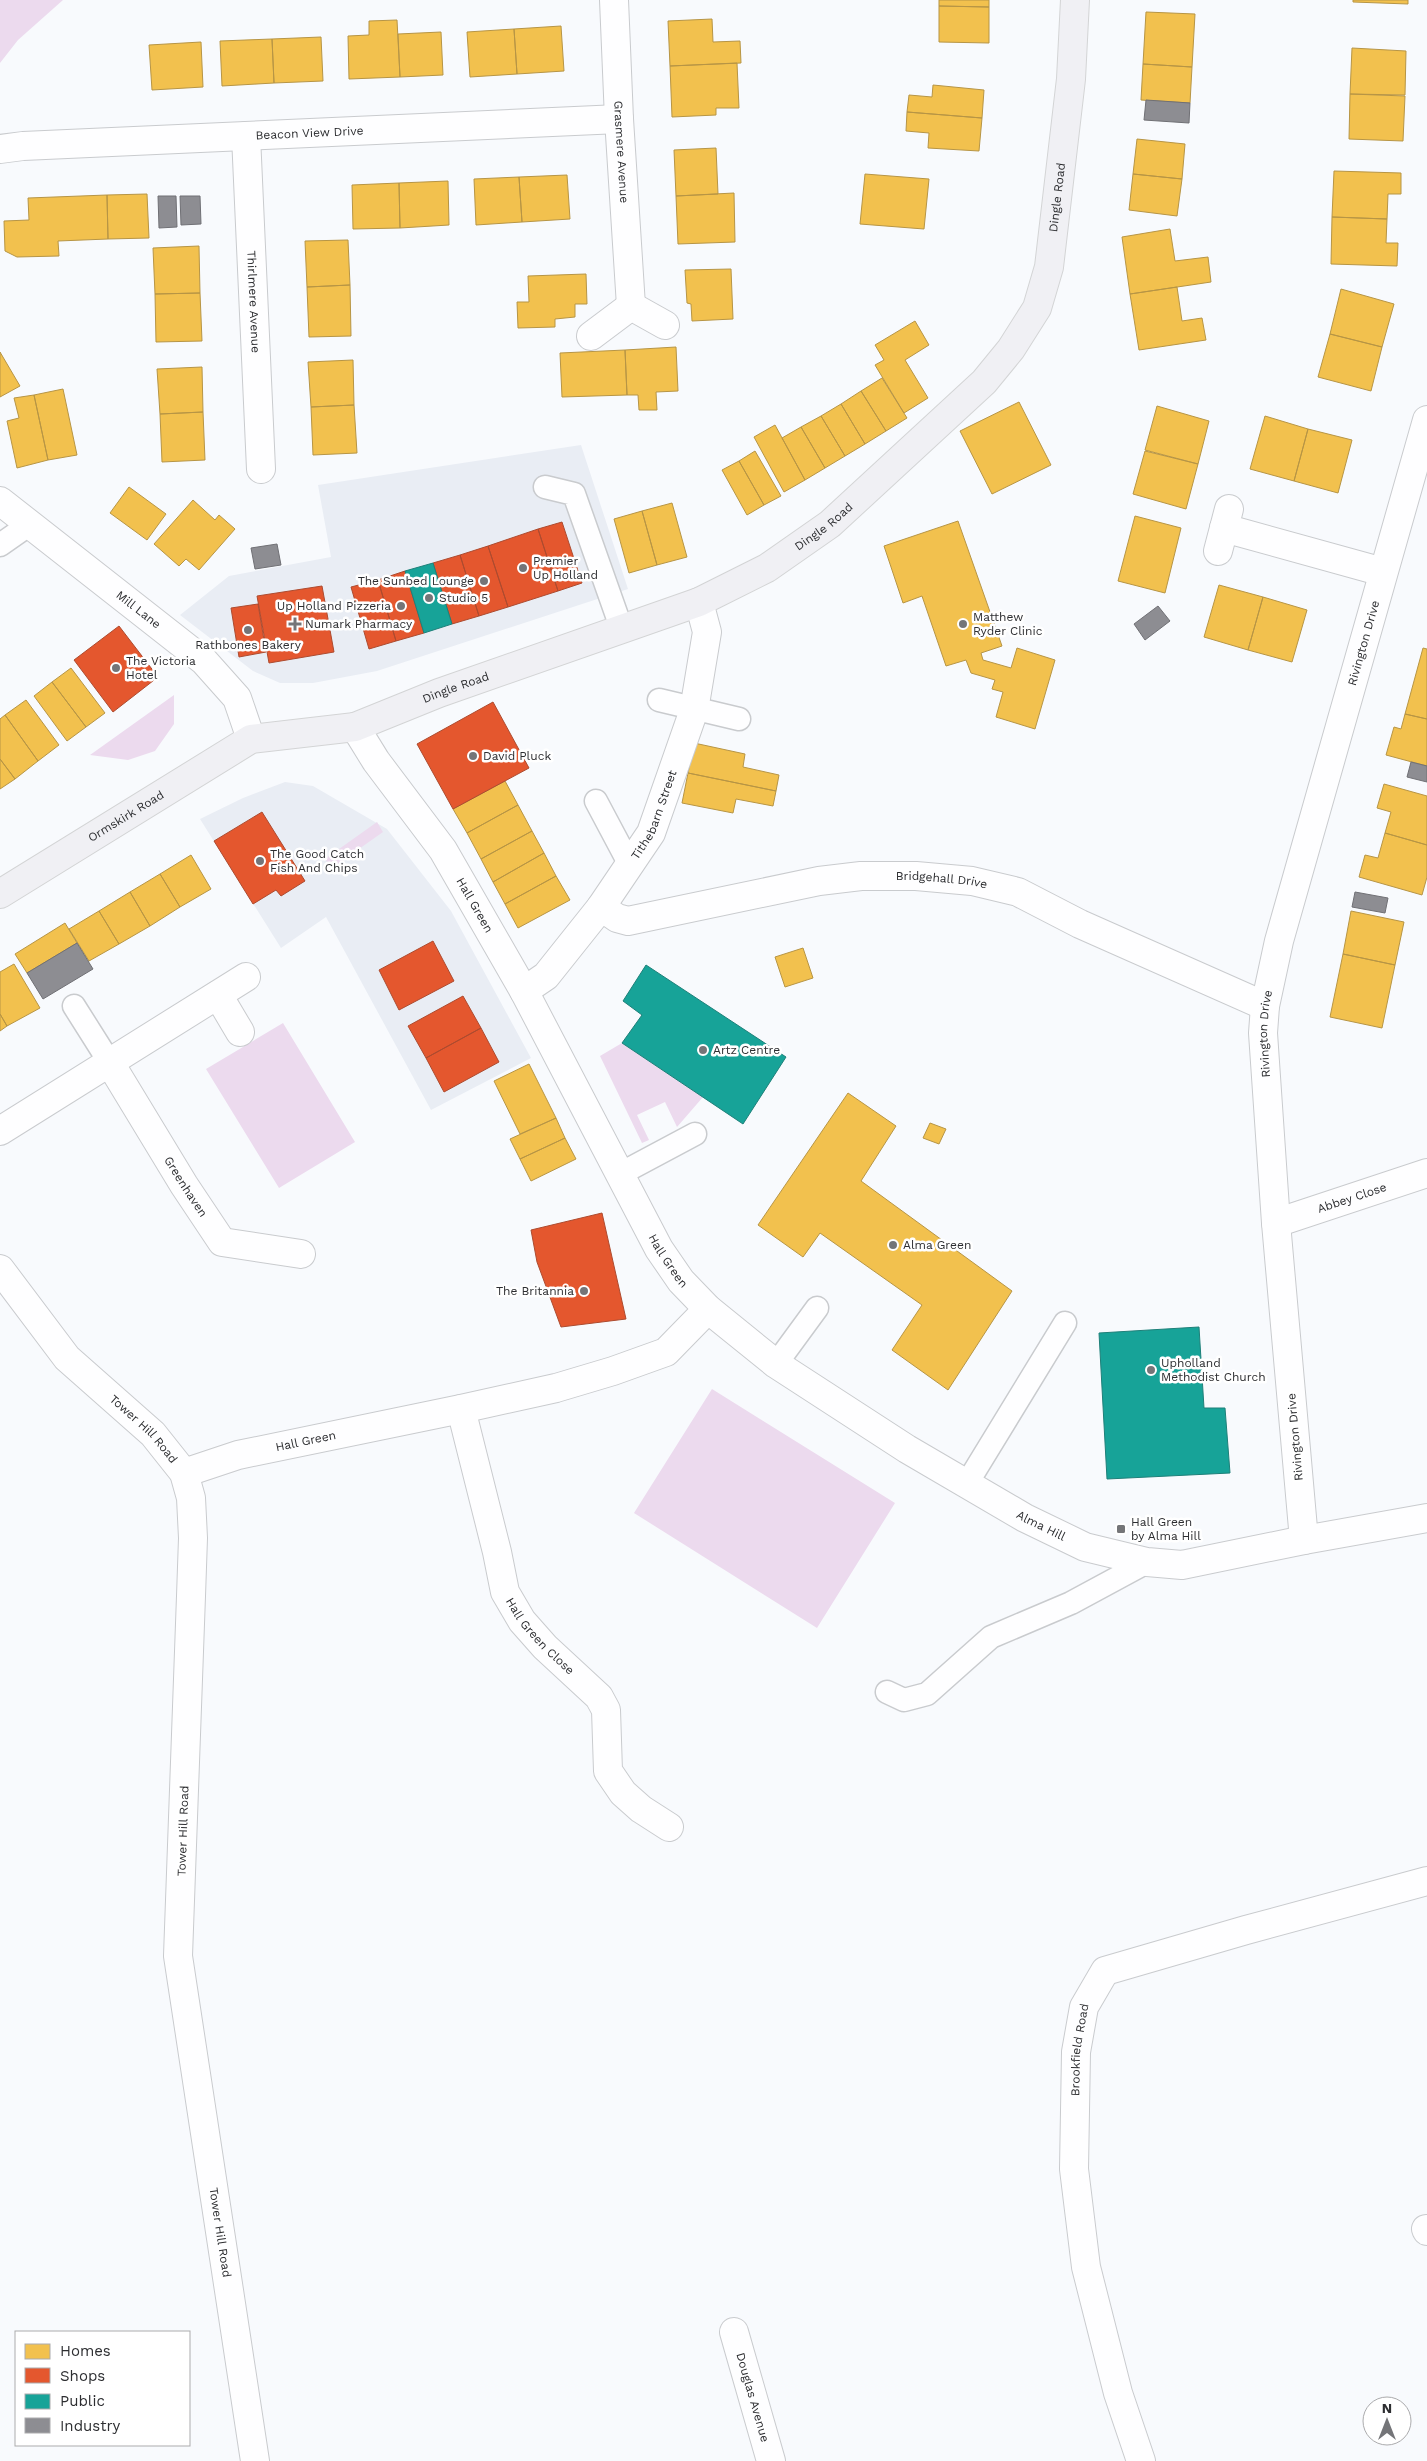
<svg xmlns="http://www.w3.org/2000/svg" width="1427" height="2461" viewBox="0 0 1427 2461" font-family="'Work Sans',sans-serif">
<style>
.built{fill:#e9edf4}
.green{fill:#ecdaee}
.homes{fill:#f2c14e;stroke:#b79545}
.shops{fill:#e4572e;stroke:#ad4b2f}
.public{fill:#17a398;stroke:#1e8079}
.industry{fill:#8d8d92;stroke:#707075}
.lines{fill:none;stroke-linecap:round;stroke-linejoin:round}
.lane-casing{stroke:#c9cbce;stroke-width:25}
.street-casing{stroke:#c9cbce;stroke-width:30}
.secondary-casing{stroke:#c9cbce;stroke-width:30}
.primary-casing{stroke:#d3d4d5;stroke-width:30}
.lane{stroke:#fefeff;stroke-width:22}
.street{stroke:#fefeff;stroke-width:28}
.secondary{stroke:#fefeff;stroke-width:28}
.primary{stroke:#f0f0f4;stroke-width:28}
.poi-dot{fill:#747578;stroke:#fff;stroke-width:2}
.labels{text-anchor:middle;stroke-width:5;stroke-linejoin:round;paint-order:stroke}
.street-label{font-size:12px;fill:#2d2e31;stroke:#fff}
.poi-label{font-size:12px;fill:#2d2e31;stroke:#fff;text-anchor:start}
</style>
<rect width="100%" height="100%" fill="#f8fafd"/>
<!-- built -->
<path class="built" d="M581,445L628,589L377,671L313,683H280L253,671L180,615L229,576L331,557L318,485Z
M285,782L313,786L387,829L451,911L531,1058L431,1110L326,917L281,948L200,819L243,798Z"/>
<!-- green -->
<path class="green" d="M0,0H63L18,40L0,63Z
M174,695V724L155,751L128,760L90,755Z
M377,822L383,832L332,868L325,859Z
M283,1023L355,1142L279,1188L206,1069Z
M622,1043L703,1097L677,1127L665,1102L637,1115L649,1140L642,1143L600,1056Z
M712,1389L895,1503L817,1628L634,1513Z"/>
<!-- homes -->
<path class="homes" d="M939,0H989V7L939,6Z
M1353,0H1408V4L1353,2Z
M939,6L989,7V43L939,42Z
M1146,12L1195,14L1192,67L1143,64Z
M712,19L713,42L740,41L741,63L670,66L668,21Z
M397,20L400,77L349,79L348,36L369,35V21Z
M561,26L564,71L517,74L514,29Z
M514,29L517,74L470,77L467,32Z
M441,32L443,75L400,77L398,34Z
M321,37L323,81L274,83L272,39Z
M272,39L274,83L222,86L220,41Z
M201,42L203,87L152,90L149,45Z
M1352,48L1406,51L1405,95L1350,94Z
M737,63L739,108H716V115L672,117L670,66Z
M1143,64L1192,67L1190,103L1141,100Z
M933,85L984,90L982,118L907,112L909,95L932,97Z
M1350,94L1405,96L1403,141L1349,139Z
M907,112L982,118L979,151L928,148L929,133L906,131Z
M1137,139L1185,144L1182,179L1133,174Z
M716,148L718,194L676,196L674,150Z
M1334,171L1401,173V194H1388L1387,219L1332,217Z
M865,174L929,179L924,229L860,224Z
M1133,174L1182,179L1177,216L1129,210Z
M567,175L570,219L522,222L519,177Z
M519,177L522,222L476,225L474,179Z
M448,181L449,225L400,228L399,183Z
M399,183L400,228L353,229L352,185Z
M734,193L735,242L678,244L676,196Z
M147,194L149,238L108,239L107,195Z
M107,195L108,239L58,241L59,256L17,257L5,251L4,221L29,220L28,198Z
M1332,217L1387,219L1386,243H1398L1397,266L1331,264Z
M1170,229L1175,261L1208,257L1211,282L1130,294L1122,237Z
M348,240L350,285L307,287L305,241Z
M199,246L200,293L155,294L153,248Z
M731,269L733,319L692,321L691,304L687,303L685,270Z
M586,274L587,304H575V317L555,319V327L518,328L517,302H529L528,276Z
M350,285L351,336L309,337L307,287Z
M1177,287L1182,321L1202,318L1206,340L1139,350L1130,294Z
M1341,289L1394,304L1382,347L1330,334Z
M200,293L202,341L156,342L155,294Z
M915,321L929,345L905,360L928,398L904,413L875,365L884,360L875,345Z
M1330,334L1382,347L1371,391L1318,377Z
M676,347L678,391L656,392L657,410H639L638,395H627L625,350Z
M625,350L627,395L562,397L560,353Z
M0,352L20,386L0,397Z
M353,360L354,405L311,407L308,362Z
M202,367L203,412L160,414L157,369Z
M882,378L907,418L886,431L861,391Z
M63,389L77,455L48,460L34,395Z
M861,391L886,431L865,444L841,404Z
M34,395L48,460L17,468L7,421L19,418L14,398Z
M1019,402L1051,465L992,494L960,431Z
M841,404L865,444L845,456L821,416Z
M354,405L357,453L313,455L311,407Z
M1157,406L1209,421L1198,464L1145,450Z
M203,412L205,460L162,462L160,414Z
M821,416L845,456L825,468L801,427Z
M1265,416L1308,429L1294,481L1250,469Z
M775,425L805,480L784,492L754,437Z
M801,427L825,468L805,480L782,438Z
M1308,429L1352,440L1338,493L1294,481Z
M755,451L781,496L764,505L739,461Z
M1145,451L1198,464L1186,509L1133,494Z
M739,461L764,505L747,515L722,470Z
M129,487L166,514L147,540L110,513Z
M193,500L215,520L219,515L235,529L199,570L186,559L179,566L154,544Z
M672,503L687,557L657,565L642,511Z
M642,511L657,565L629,573L614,519Z
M1135,516L1181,528L1165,593L1118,581Z
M958,521L1002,646L981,653L983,660L1011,668L1017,648L1055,660L1035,729L996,717L1003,692L992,689L995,680L971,673L966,660L946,666L922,596L903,603L884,546Z
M1219,585L1263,597L1248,650L1204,637Z
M1263,597L1307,610L1292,662L1248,650Z
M1423,648L1427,649V719L1405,714Z
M71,668L105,713L86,727L52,682Z
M52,682L86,727L67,741L34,696Z
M26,700L59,745L38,761L5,715Z
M1405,714L1427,719V766L1386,755L1394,727L1401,729Z
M5,715L38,761L15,779L0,759V719Z
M694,743L745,754L743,767L779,775L776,791L688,773Z
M0,759L15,779L0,789Z
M688,773L776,791L773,806L736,799L733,813L682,803Z
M505,781L518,805L467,833L453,809Z
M1384,784L1427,796V845L1385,833L1391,812L1377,808Z
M518,805L532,831L481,859L467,833Z
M532,831L544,853L493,882L481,859Z
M1385,833L1427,845V877L1422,895L1359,877L1365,855L1378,858Z
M544,853L556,876L505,904L493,882Z
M191,855L211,889L180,907L160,874Z
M160,874L180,907L150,926L130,892Z
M556,876L570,900L518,928L505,904Z
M130,892L150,926L119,944L99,911Z
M99,911L119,944L89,961L69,929Z
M1351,911L1404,922L1395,965L1343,954Z
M65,923L77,943L27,973L15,954Z
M803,948L813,978L785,987L775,957Z
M1343,954L1395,965L1382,1028L1330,1017Z
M14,964L40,1008L7,1026L0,1014V972Z
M0,1014L7,1026L0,1031Z
M529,1064L556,1118L520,1134L494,1081Z
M848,1093L896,1126L861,1181L1012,1291L948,1390L892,1350L922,1305L820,1233L803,1257L758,1225Z
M556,1118L565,1138L520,1159L510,1139Z
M930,1123L946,1129L939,1144L923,1138Z
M565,1138L576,1159L531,1181L520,1159Z"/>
<!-- shops -->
<path class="shops" d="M562,522L582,583L558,591L538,529Z
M538,529L558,591L508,607L488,546Z
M488,546L508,607L479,616L460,555Z
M460,555L479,616L452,624L433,563Z
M405,571L424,633L396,641L378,580Z
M378,580L396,641L369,649L351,587Z
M322,586L334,652L269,663L257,596Z
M258,604L266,652L239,657L231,608Z
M119,626L158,677L113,712L74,660Z
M493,702L529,768L453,809L417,744Z
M262,812L305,881L281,896L276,890L253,904L214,841Z
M433,941L454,981L399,1010L379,970Z
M463,996L481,1028L426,1058L408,1026Z
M481,1028L499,1062L444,1092L426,1058Z
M602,1213L626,1319L561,1327L537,1262L531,1230Z"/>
<!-- public -->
<path class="public" d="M433,563L452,624L424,633L405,571Z
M646,965L786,1057L743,1124L622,1043L642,1015L623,1001Z
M1199,1327L1204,1408H1225L1230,1473L1107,1479L1099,1333Z"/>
<!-- industry -->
<path class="industry" d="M1146,100L1190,103L1189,123L1144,120Z
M158,196H176L177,227L159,228Z
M180,196H200L201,224L181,225Z
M277,544L281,565L255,569L251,548Z
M1158,606L1170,621L1145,640L1134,624Z
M1411,762L1427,766V782L1407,777Z
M1355,892L1388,898L1385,913L1352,907Z
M77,943L93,969L43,999L27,973Z"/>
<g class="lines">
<!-- lane casing -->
<g class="lane-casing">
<path id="lane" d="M545,487L574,494L622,630
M0,545L30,524
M659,700L739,719
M596,801L630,865
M74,1006L110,1063
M620,1174L695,1134
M776,1364L817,1308
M966,1485L1065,1323
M887,1692L904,1700L927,1694L991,1637L1071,1603L1147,1562"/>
</g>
<!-- street casing -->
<g class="street-casing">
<g id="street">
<path id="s1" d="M614,0L619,119L631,306"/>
<path id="s2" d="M246,136L261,469"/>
<path id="s3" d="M0,149L23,146L619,119"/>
<path d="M591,336L631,306L665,325"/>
<path d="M1224,528L1383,572"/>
<path d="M1218,551L1229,509"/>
<path id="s4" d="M601,907L617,918L628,921L819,881L861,876H916L972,881L1018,892L1080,924L1265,1006"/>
<path id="s5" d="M524,991L546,976L601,907L651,833L694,710L707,632L699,602"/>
<path d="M218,995L240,1032"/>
<path id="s6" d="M110,1063L184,1185L222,1242L301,1254"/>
<path d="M0,1131L246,977"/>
<path id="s7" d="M1276,1223L1427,1173"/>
<path id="s8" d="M0,1269L67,1358L153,1434L184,1473L191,1498L193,1538L191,1596L178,1956L255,2461"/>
<path id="s9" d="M461,1409L497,1552L505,1592L522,1621L545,1647L599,1697L606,1710L608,1771L623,1793L641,1809L669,1827"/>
<path id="s10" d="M184,1473L238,1455L461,1409L556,1388L613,1371L666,1352L708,1309"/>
<path id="s11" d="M1304,1540L1276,1223L1263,1033L1265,1006L1279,941L1427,420"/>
<path d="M1426,2229L1427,2231"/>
<path id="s12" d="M734,2332L771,2461"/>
<path id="s13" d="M1141,2461L1118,2393L1086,2267L1074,2169L1076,2052L1084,2007L1105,1971L1246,1930L1427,1881"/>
</g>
</g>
<!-- secondary casing -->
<g class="secondary-casing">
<g id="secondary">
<path id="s14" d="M0,501L204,661L237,698L251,739"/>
<path id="s15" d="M355,727L376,761L443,850L524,991L659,1249L681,1281L708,1309L776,1364L907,1449L1025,1518L1085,1547L1147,1562L1182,1565L1304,1540L1427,1518"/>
</g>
</g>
<!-- primary casing -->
<g class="primary-casing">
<g id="primary">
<path id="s16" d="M0,894L251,739L355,727L439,693L699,602L767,568L830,524L984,382L1011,349L1037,308L1049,267L1071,79L1075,0"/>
</g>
</g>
<!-- lane -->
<use href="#lane" class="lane"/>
<!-- street -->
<use href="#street" class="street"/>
<!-- secondary -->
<use href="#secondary" class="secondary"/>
<!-- primary -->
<use href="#primary" class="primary"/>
</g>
<!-- markers -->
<g class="poi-dot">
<circle cx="523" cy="568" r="5"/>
<circle cx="484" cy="581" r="5"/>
<circle cx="429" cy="598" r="5"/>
<circle cx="401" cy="606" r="5"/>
<path d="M292.5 616.5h5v5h5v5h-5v5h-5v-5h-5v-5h5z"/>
<circle cx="963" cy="624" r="5"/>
<circle cx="248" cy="630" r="5"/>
<circle cx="116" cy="668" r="5"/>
<circle cx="473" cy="756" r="5"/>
<circle cx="260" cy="861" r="5"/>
<circle cx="703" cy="1050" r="5"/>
<circle cx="893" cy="1245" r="5"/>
<circle cx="584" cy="1291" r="5"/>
<circle cx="1151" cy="1370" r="5"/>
<rect x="1116" y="1524" width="10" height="10" rx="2.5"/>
</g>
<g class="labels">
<!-- street labels -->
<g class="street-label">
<text dy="4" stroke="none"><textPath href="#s3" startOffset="310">Beacon View Drive</textPath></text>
<text dy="4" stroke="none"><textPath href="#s1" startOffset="152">Grasmere Avenue</textPath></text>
<text dy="4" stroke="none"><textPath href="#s16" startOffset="1332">Dingle Road</textPath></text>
<text dy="4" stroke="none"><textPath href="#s2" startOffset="166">Thirlmere Avenue</textPath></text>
<text dy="4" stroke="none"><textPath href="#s16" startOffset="912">Dingle Road</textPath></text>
<text dy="4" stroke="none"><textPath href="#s14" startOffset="176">Mill Lane</textPath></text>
<text dy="4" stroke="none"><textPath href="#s11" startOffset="912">Rivington Drive</textPath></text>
<text dy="4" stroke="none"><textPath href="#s16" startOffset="508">Dingle Road</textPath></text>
<text dy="4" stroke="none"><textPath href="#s5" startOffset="222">Tithebarn Street</textPath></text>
<text dy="4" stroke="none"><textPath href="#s16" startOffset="148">Ormskirk Road</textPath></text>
<text dy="4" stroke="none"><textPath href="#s4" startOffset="349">Bridgehall Drive</textPath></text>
<text dy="4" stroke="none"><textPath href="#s15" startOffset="215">Hall Green</textPath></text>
<text dy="4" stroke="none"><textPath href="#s11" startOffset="508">Rivington Drive</textPath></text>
<text dy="4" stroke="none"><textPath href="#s6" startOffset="145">Greenhaven</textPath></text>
<text dy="4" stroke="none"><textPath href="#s7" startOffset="80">Abbey Close</textPath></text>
<text dy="4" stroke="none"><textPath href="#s15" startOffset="620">Hall Green</textPath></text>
<text dy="4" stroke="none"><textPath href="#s8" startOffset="216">Tower Hill Road</textPath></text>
<text transform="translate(1295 1437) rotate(-95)" y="4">Rivington Drive</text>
<text dy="4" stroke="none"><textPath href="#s10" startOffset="126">Hall Green</textPath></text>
<text dy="4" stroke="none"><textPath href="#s15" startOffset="1081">Alma Hill</textPath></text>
<text dy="4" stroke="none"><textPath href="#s9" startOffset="245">Hall Green Close</textPath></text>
<text transform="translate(183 1831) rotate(-88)" y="4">Tower Hill Road</text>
<text dy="4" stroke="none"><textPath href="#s13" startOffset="420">Brookfield Road</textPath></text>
<text dy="4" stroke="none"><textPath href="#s8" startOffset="1040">Tower Hill Road</textPath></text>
<text dy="4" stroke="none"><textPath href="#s12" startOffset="68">Douglas Avenue</textPath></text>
</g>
<!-- poi labels -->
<g class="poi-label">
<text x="533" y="565">Premier<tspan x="533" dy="14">Up Holland</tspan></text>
<text x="474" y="585" text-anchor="end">The Sunbed Lounge</text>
<text x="439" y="602">Studio 5</text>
<text x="391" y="610" text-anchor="end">Up Holland Pizzeria</text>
<text x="973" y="621">Matthew<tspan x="973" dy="14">Ryder Clinic</tspan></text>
<text x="305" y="628">Numark Pharmacy</text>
<text x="248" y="649" text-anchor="middle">Rathbones Bakery</text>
<text x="126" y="665">The Victoria<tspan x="126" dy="14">Hotel</tspan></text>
<text x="483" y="760">David Pluck</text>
<text x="270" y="858">The Good Catch<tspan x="270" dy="14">Fish And Chips</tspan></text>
<text x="713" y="1054">Artz Centre</text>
<text x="903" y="1249">Alma Green</text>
<text x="574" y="1295" text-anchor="end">The Britannia</text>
<text x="1161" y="1367">Upholland<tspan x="1161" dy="14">Methodist Church</tspan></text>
<text x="1131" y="1526">Hall Green<tspan x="1131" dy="14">by Alma Hill</tspan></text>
</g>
</g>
<!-- legend -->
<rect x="15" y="2331" width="175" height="115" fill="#ffffff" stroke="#ababad"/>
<rect x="25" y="2344" width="25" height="15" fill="#f2c14e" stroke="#ababad"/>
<text x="60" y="2356" font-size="15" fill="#2d2e31">Homes</text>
<rect x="25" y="2368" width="25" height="15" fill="#e4572e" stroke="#ababad"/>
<text x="60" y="2381" font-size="15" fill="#2d2e31">Shops</text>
<rect x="25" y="2394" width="25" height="15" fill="#17a398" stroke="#ababad"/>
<text x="60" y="2406" font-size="15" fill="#2d2e31">Public</text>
<rect x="25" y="2418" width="25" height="15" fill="#8d8d92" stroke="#ababad"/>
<text x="60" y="2431" font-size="15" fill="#2d2e31">Industry</text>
<!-- north arrow -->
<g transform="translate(1387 2421)"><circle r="24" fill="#ffffff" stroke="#ababad"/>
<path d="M0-4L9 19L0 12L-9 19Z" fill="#747578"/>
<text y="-8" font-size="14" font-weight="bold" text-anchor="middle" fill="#2d2e31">N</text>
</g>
</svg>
